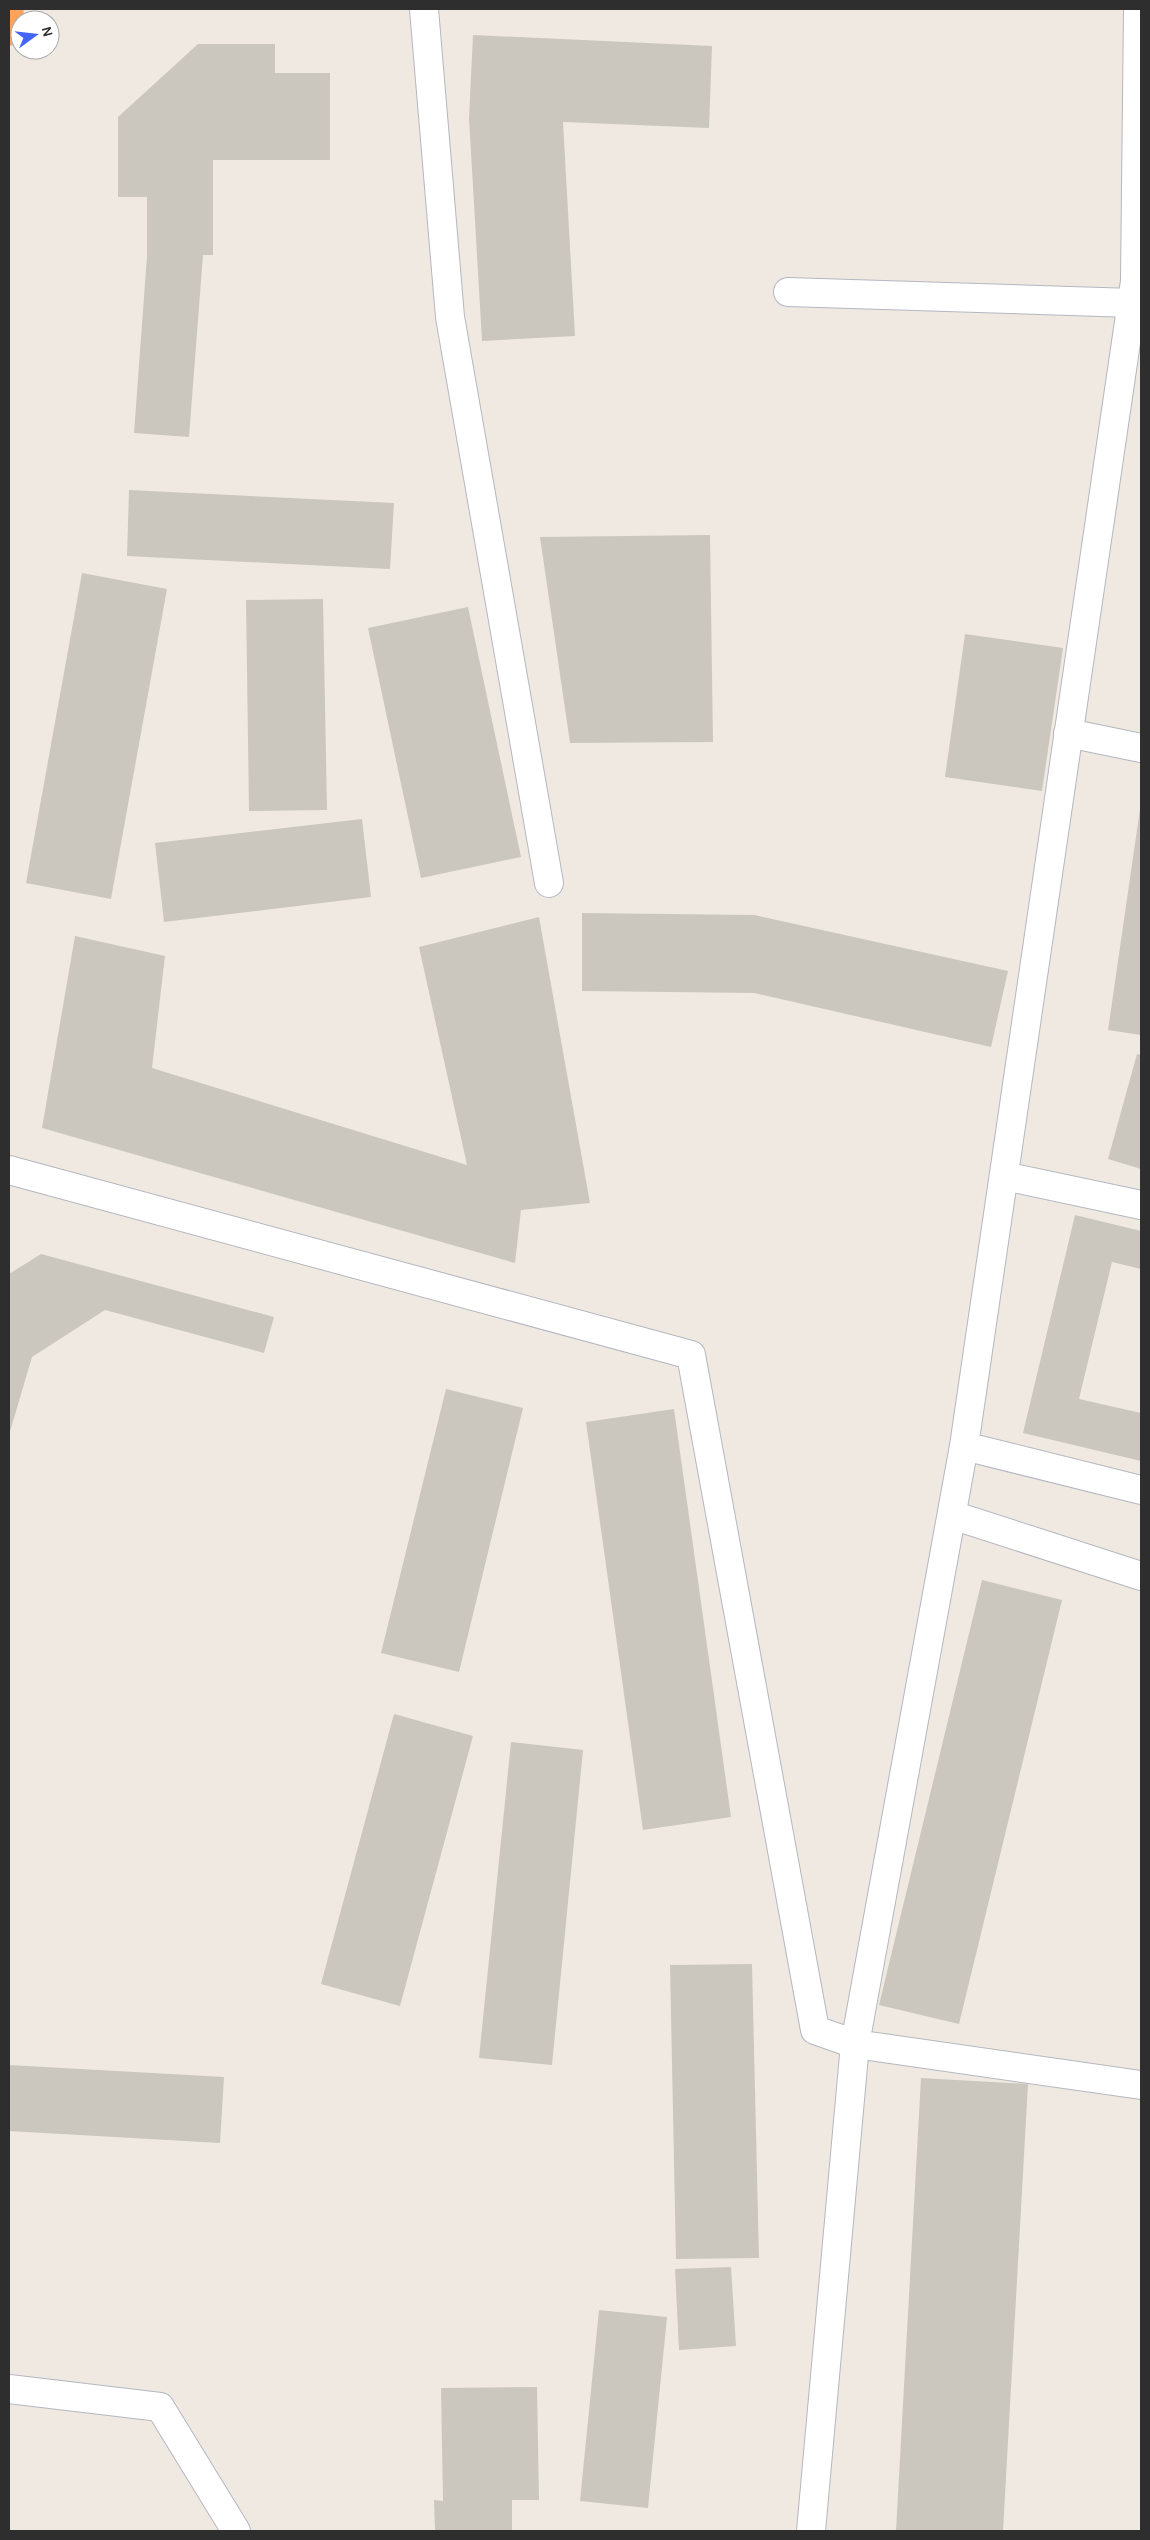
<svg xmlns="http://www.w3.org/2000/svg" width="1150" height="2540" viewBox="0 0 1150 2540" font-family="Karla,sans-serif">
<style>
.building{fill:#cbc7bf}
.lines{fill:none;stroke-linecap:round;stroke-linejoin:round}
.minor-casing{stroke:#b4b7c1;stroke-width:30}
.highway-casing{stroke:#c9c9c9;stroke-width:30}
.minor{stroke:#fff;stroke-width:28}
.highway{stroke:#ffa35c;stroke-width:28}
</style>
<rect width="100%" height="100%" fill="#efe9e1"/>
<!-- building -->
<path class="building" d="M473,35L712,46L709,128L563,122L575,336L482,341L469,118Z
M198,44H275V73H330V160H213V255H203L189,437L134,433L147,256V197H118V117Z
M129,490L394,503L390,569L127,556Z
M710,535L713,742L570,743L540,537Z
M82,573L167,589L111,899L26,883Z
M323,599L327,810L249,811L246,600Z
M468,607L521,857L421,878L368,628Z
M965,634L1063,648L1042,791L945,777Z
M1140,809H1141V1035L1108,1030Z
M362,819L371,897L164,922L155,843Z
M582,913L754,915L1008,971L991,1047L754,993L582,991Z
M539,917L590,1203L521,1210L515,1263L42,1128L75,936L165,956L152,1068L467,1165L419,947Z
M1137,1054L1141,1055V1169L1108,1159Z
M1075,1215L1141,1231V1269L1112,1262L1079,1399L1141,1413V1461L1023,1433Z
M41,1254L274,1317L264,1353L105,1310L32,1357L9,1435V1274Z
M446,1389L523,1408L459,1672L381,1653Z
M674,1409L731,1817L643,1830L586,1422Z
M982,1580L1062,1600L959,2024L879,2005Z
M394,1714L473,1736L400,2006L321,1984Z
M511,1742L583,1750L552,2065L479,2058Z
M752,1964L759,2258L676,2259L670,1965Z
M9,2065L224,2077L220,2143L9,2131Z
M921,2078L1028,2084L1003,2531H896Z
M731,2267L736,2346L679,2350L675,2269Z
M599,2310L667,2317L648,2508L580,2501Z
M537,2387L539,2500H512V2531H435L434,2500L443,2501L441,2388Z"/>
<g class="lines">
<!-- minor casing -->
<g class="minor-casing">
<path id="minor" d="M424,9L450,317L549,883
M788,292L1132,303
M1068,733L1141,748
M9,1170L691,1355L815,2030L855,2044L1141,2085
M1004,1176L1141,1205
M964,1446L1141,1490
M952,1515L1141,1576
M9,2389L160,2407L236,2531
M811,2531L855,2044L964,1446L1135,281L1138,9"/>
</g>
<!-- highway casing -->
<g class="highway-casing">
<path id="highway" d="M9,31V9"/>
</g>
<!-- minor -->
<use href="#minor" class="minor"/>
<!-- highway -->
<use href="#highway" class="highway"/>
</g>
<!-- border -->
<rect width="1150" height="2540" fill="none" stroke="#2e2e2e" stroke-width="20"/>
<!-- north arrow -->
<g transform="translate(35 35) rotate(75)"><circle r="24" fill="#ffffff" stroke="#ababab"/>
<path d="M0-4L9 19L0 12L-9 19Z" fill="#4264fb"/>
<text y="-8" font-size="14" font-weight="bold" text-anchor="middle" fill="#2e2e2e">N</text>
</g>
</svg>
